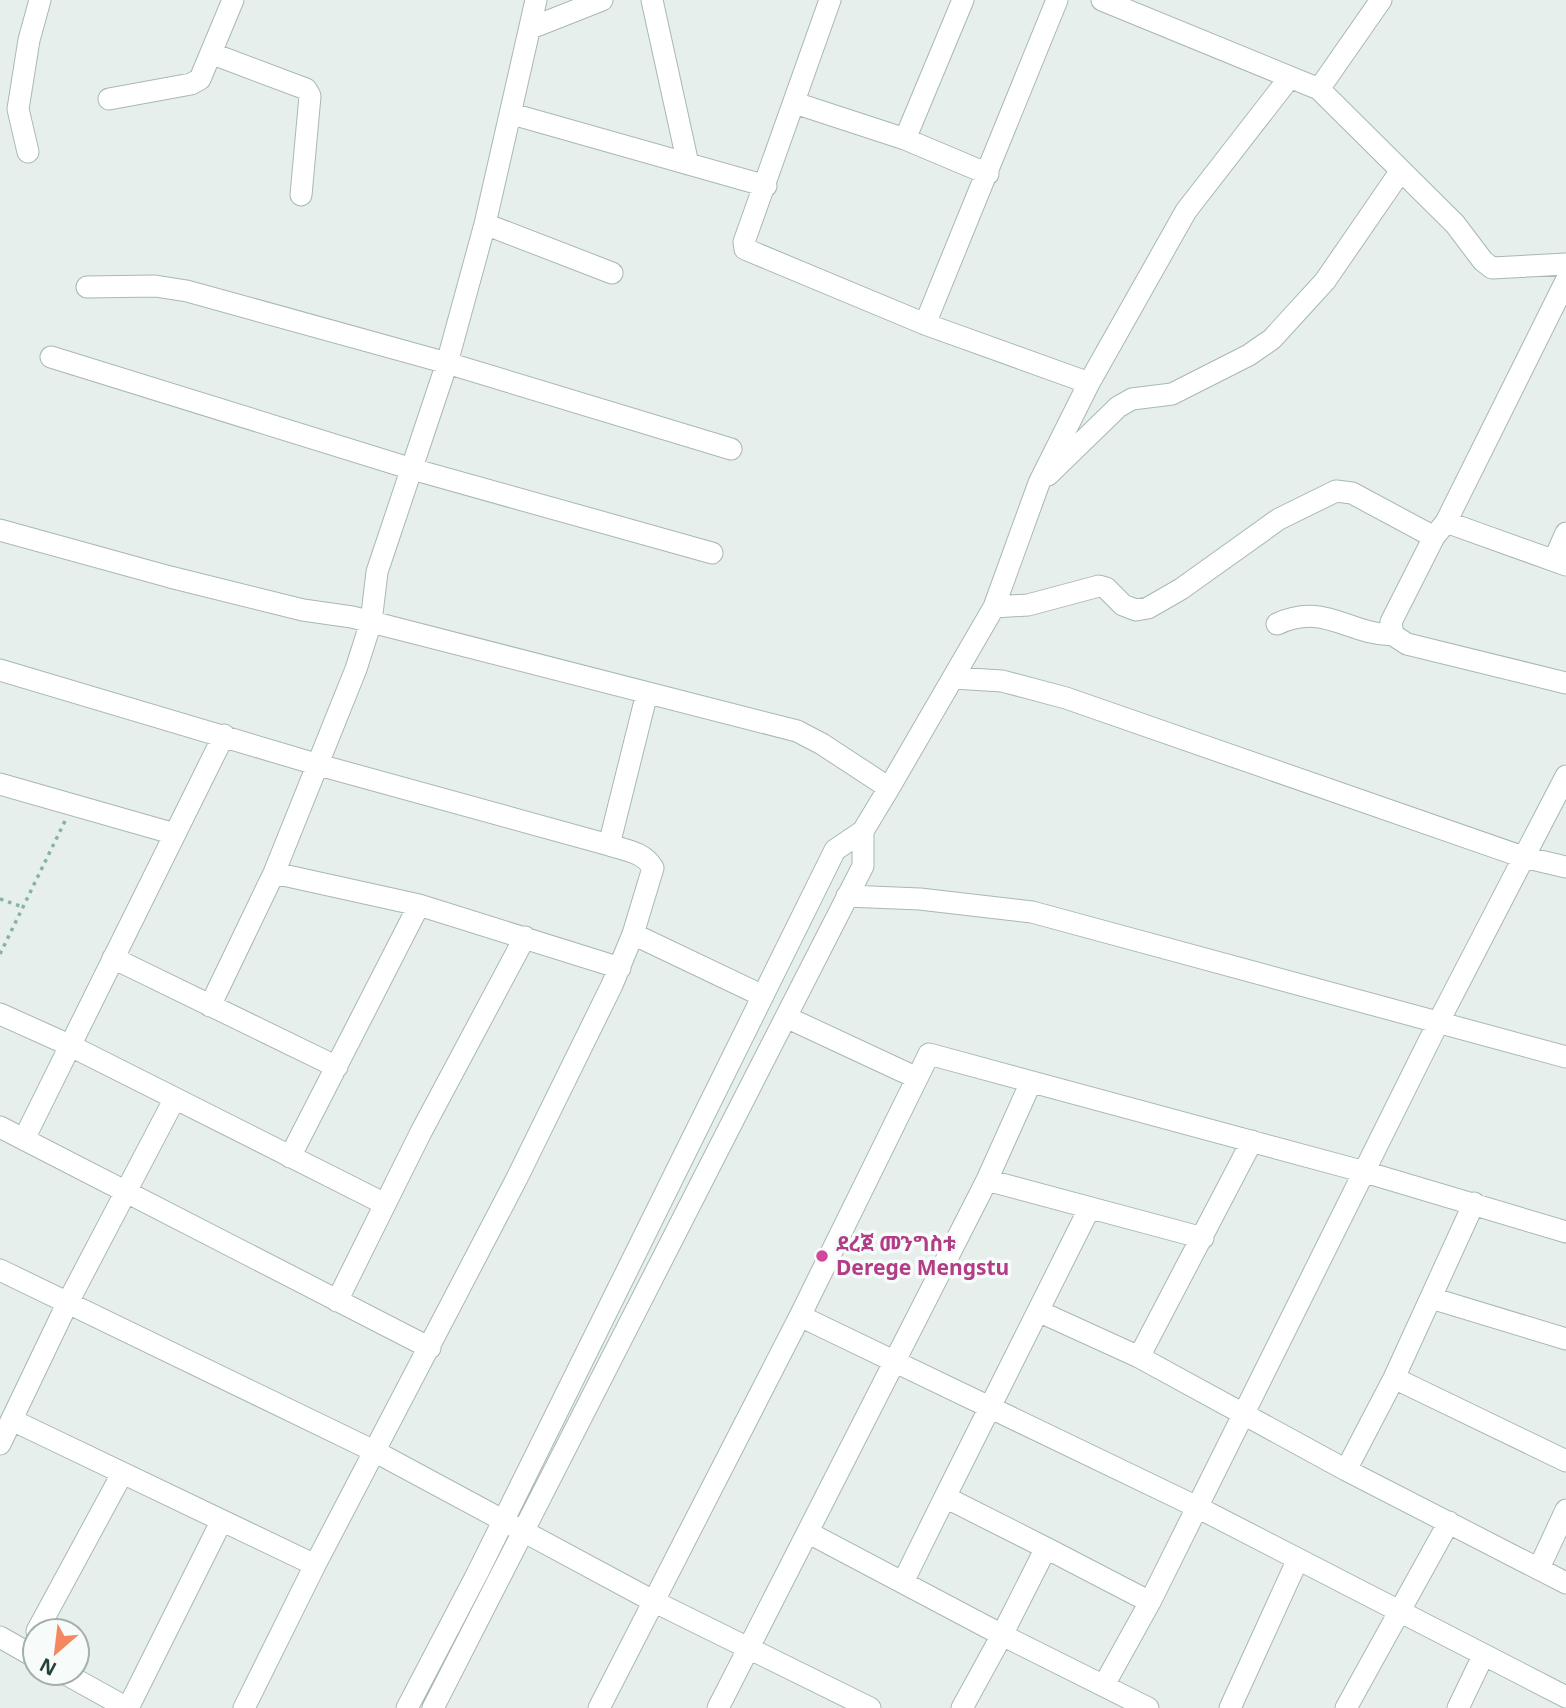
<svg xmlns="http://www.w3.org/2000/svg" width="1566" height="1708" viewBox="0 0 1566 1708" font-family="'Noto Sans','Noto Sans Ethiopic',sans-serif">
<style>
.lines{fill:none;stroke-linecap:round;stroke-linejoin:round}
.minor-casing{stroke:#a8b8b2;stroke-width:23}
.path{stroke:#86b3a6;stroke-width:3.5;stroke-dasharray:3.5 5;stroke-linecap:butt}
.minor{stroke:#fff;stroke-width:21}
.hotel-dot{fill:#d1479c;stroke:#f7fbf9;stroke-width:2.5}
.labels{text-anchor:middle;stroke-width:7;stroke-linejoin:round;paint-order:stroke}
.hotel-label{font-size:21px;font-weight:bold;fill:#b23c85;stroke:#f7fbf9;text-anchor:start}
</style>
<rect width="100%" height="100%" fill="#e6efeb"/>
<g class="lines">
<!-- minor casing -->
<g class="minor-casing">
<path id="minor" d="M652,0L688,164
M830,0L744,242L745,249L925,324L1089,383
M1102,0L1319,89L1455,224L1483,261L1492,268L1566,264
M531,28L602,0
M213,54L306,89L310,96L301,195
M1319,89L1381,0
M109,99L191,84L200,79L233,0
M795,103L905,139L988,174
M512,114L766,186
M905,139L963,0
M28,152L18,109L29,40L40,0
M485,224L612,273
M1566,281L1446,522L1434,537L1391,622L1393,635L1407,644L1566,683
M87,287L155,286L187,291L447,363L731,449
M925,324L1057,0
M51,357L412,469L712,553
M1048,475L1118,407L1132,399L1172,394L1249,355L1272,339L1325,281L1400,172
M1446,522L1566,565
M0,530L170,577L303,610L352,617L797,731L822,744L889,788L863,831L835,850L477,1574L407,1708
M1554,560L1566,533
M994,607L1039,483L1089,383L1186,211L1290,77
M1277,624C1324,602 1347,634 1393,635
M0,670L319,765L609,845L647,693
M953,678L1002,681L1066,698L1523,857L1566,867
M0,784L175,834
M889,788L994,607L1028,605L1099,586L1106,588L1123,605L1136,610L1148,608L1181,589L1279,519L1336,491L1352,493L1434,537
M274,873L419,905L620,968
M847,896L920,899L1032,912L1566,1057
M633,934L763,996
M113,958L337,1067
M210,1006L274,873L356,669L371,622L377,572L447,363L485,224L536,0
M0,1014L69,1045L385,1204
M786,1017L917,1078
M0,1127L430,1348
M24,1139L224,735
M1252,1141L1139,1357L1346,1470L1566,1583
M290,1157L419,905
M987,1180L1203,1238
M0,1270L376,1452L653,1601L870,1708
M1431,1298L1566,1339
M337,1301L421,1132L525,937
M1038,1311L1139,1357
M800,1316L1197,1507L1566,1697
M1394,1378L1566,1461
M12,1420L315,1565L517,1178L612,985L633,934L653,868C644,852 625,850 609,845
M0,1444L67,1304L174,1100
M1346,1470L1394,1378L1474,1203
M809,1533L1002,1635L1046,1548L945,1497L1089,1209
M1046,1548L1150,1602
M1539,1568L1566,1510
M903,1582L945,1497
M37,1631L122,1474
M0,1637L35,1657
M64,1673L127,1708
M1104,1685L1150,1602L1439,1021L1566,776
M128,1708L221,1522
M244,1708L315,1565
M433,1708L863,866V831
M599,1708L800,1316L929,1054L1365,1172L1566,1232
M718,1708L987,1180L1031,1082
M962,1708L1002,1635L1148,1708
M1230,1708L1298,1559
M1346,1708L1449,1522
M1458,1708L1483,1656"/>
</g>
<!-- path -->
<path class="path" d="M0,899L23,907
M0,954L65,821"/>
<!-- minor -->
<use href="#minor" class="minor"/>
</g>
<!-- markers -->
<circle class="hotel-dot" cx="822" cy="1256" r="7"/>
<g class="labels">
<!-- hotel labels -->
<g class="hotel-label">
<text x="836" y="1251">ደረጀ መንግስቱ<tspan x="836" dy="24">Derege Mengstu</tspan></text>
</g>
</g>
<!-- north arrow -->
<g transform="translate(56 1652) rotate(208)"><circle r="33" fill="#f7fbf9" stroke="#a3b1ad" stroke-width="2"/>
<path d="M0-5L12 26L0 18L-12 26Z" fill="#f3875f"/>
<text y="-10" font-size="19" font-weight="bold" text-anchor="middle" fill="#24423a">N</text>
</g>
</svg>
